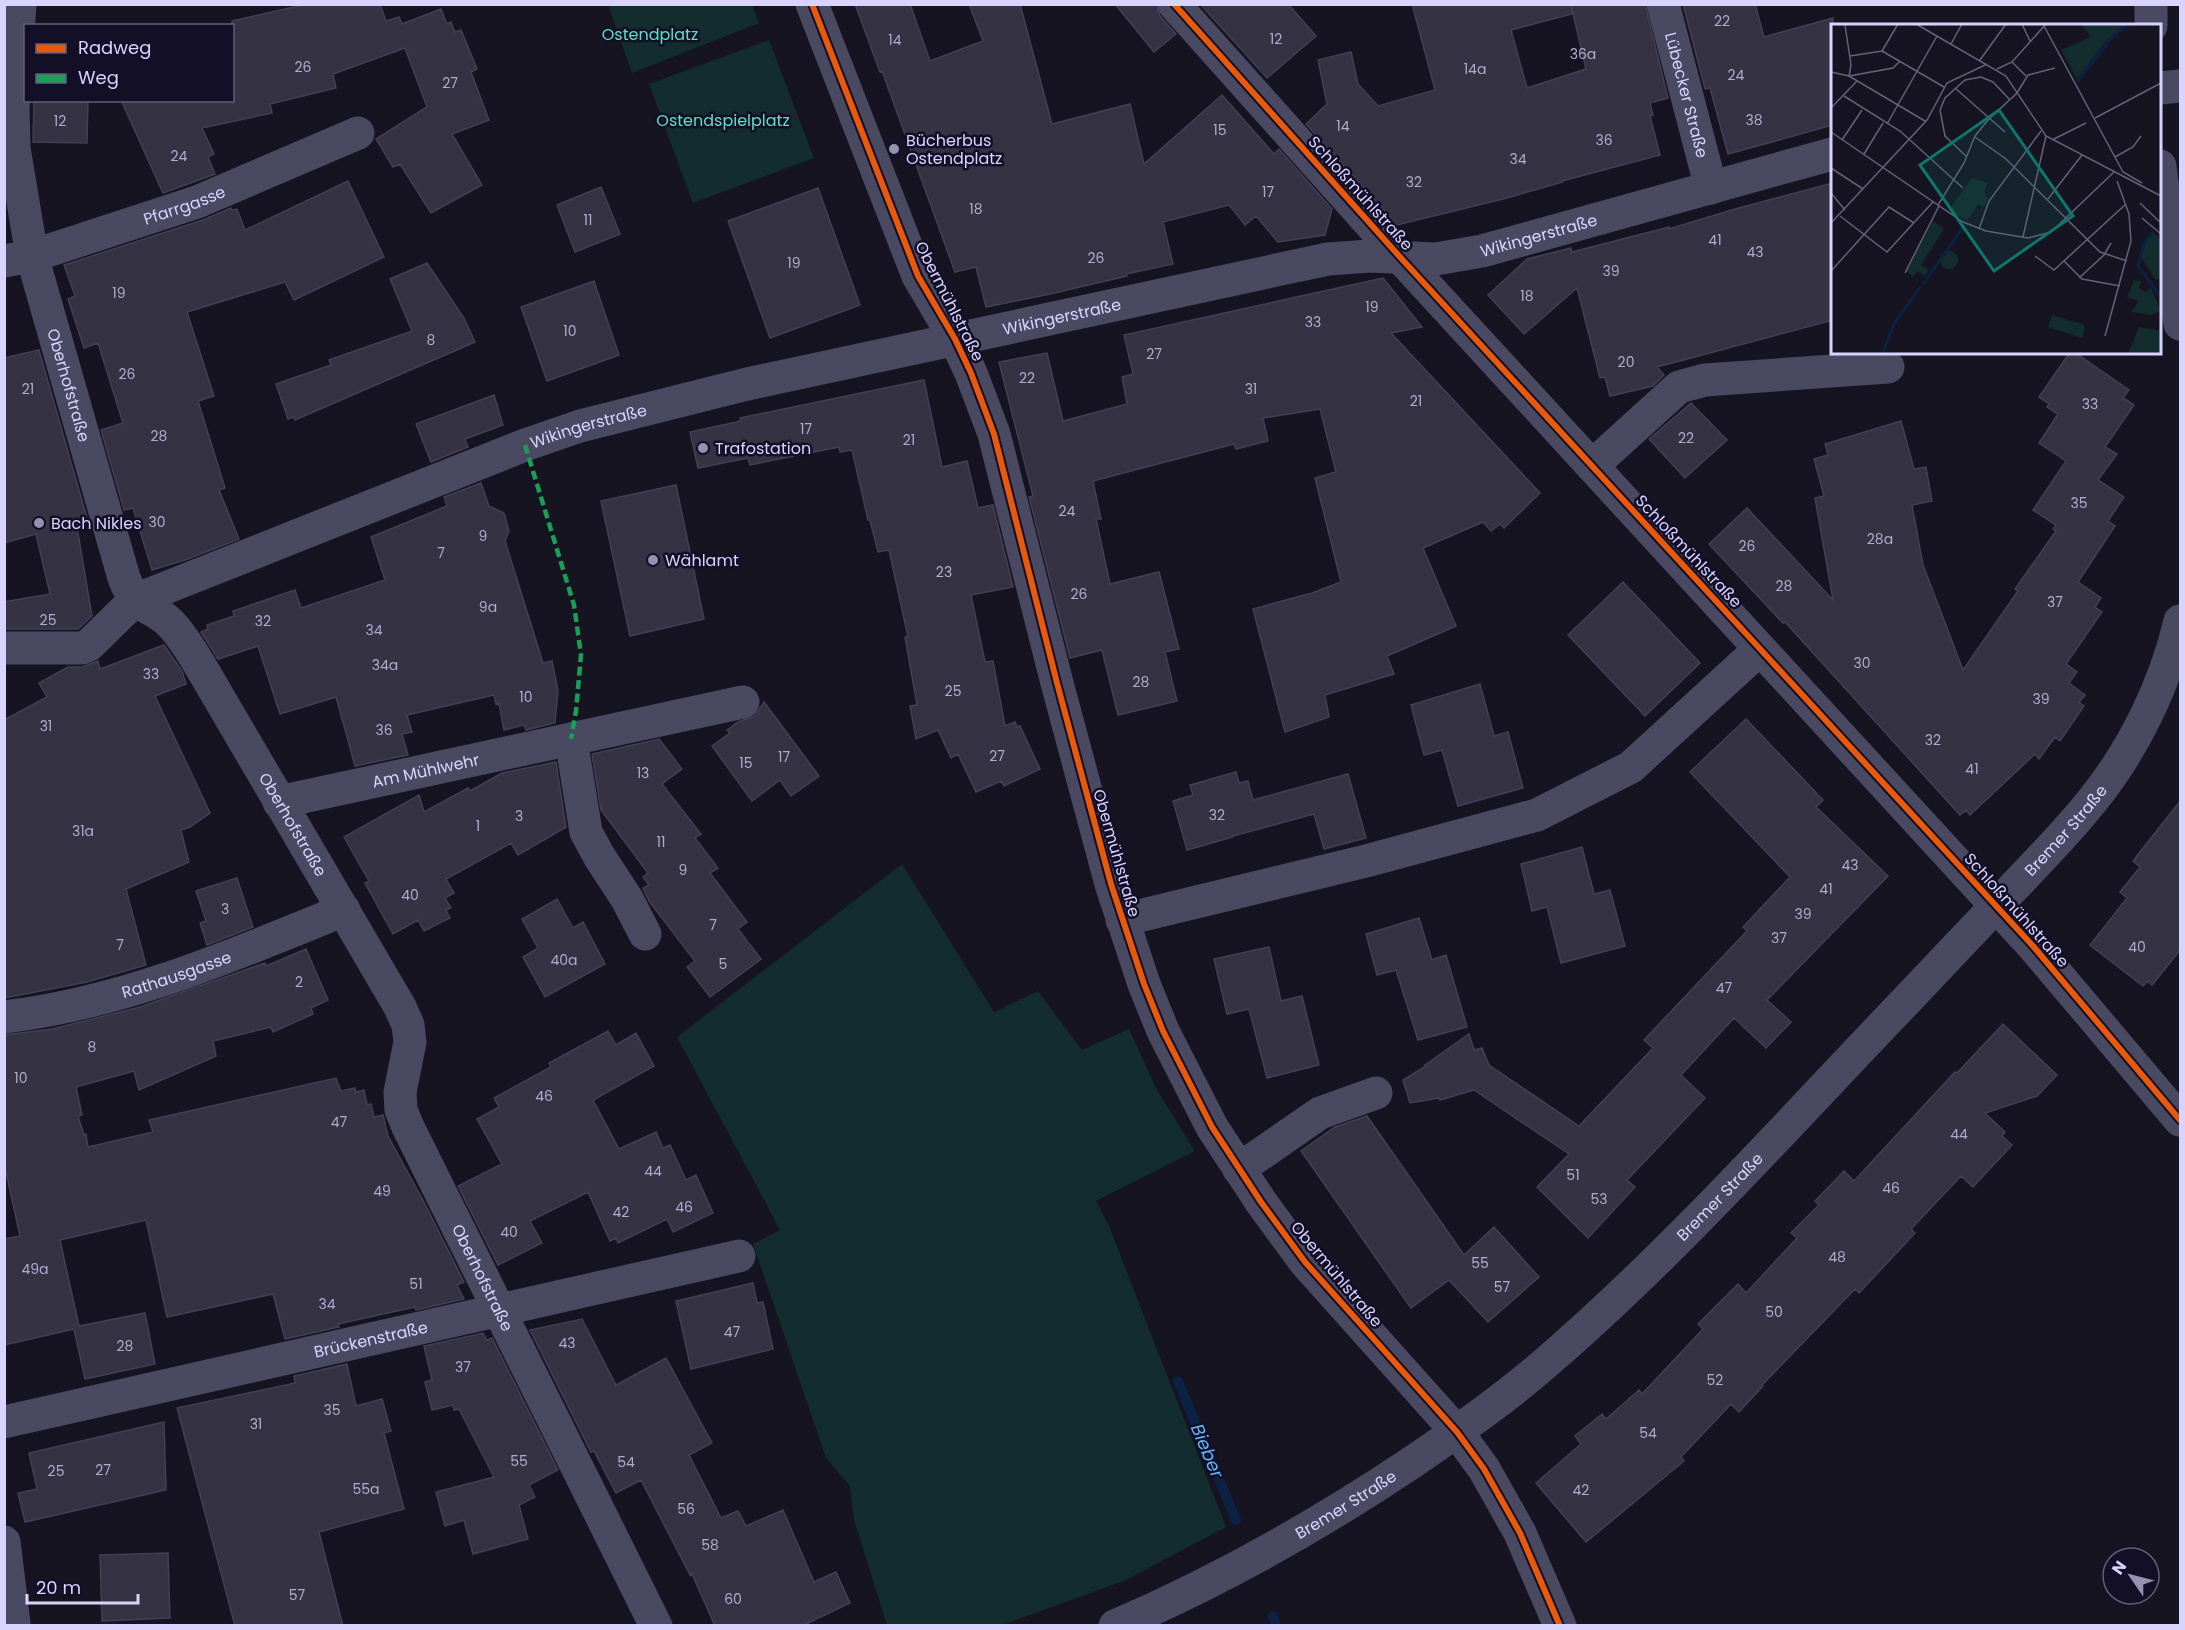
<svg xmlns="http://www.w3.org/2000/svg" width="2185" height="1630" viewBox="0 0 2185 1630" font-family="Poppins,sans-serif">
<style>
.green{fill:#132c2d}
.lines{fill:none;stroke-linecap:round;stroke-linejoin:round}
.stream{stroke:#0d2144;stroke-width:10}
.building{fill:#343243;stroke:#433f54;stroke-width:1.5;fill-rule:evenodd}
.minor{stroke:#4a4962;stroke-width:33}
.quiet{stroke:#1a9f57;stroke-width:4.5;stroke-dasharray:9 4.5;stroke-linecap:butt}
.cycleway-casing{stroke:#130f26;stroke-width:10}
.cycleway{stroke:#e8590c;stroke-width:6}
.poi-dot{fill:#9591b1;stroke:#130f26;stroke-width:2}
.labels{text-anchor:middle;stroke-width:5;stroke-linejoin:round;paint-order:stroke}
.number-label{font-size:14px;fill:#b0acd0}
.park-label{font-size:16px;fill:#5fe0c0;stroke:#130f26}
.street-label{font-size:16px;fill:#d9d4ff;stroke:#130f26}
.poi-label{font-size:16px;fill:#d9d4ff;stroke:#130f26;text-anchor:start}
.water-label{font-size:18px;font-style:italic;fill:#62b6ff;stroke:#130f26}
.inset-river{fill:none;stroke:#0d2144;stroke-width:3}
.inset-road{fill:none;stroke:#64617a;stroke-width:1.5}
.view{fill:#0f766e;fill-opacity:0.15;stroke:#0f766e;stroke-width:3}
.inset-edge{fill:none;stroke:#d9d4ff;stroke-width:3}
</style>
<rect width="100%" height="100%" fill="#161421"/>
<!-- green -->
<path class="green" d="M608,5H752L759,23L632,73Z
M769,40L814,158L693,203L649,84Z
M902,864L994,1012L1038,991L1082,1050L1129,1029L1157,1090L1195,1151L1096,1201L1109,1226L1226,1527L1126,1580L1002,1625H887L854,1520L850,1486L826,1458L753,1244L780,1230L677,1037Z"/>
<g class="lines">
<!-- stream -->
<path class="stream" d="M1178,1381L1236,1520
M1273,1616L1276,1626"/>
</g>
<!-- building -->
<path class="building" d="M307,4H380L386,21L399,17L402,24L441,9L447,24L451,22L455,32L461,30L477,69L471,72L489,120L452,134L482,185L431,213L400,164L393,167L376,139L427,107L405,48L333,74L336,88L270,104L272,113L202,128L214,154L208,157L215,174L163,193L121,100H232V21Z
M855,4H910L930,61L983,41L969,4H1020L1052,124L1130,104L1144,164L1222,95L1274,154L1279,149L1332,209L1325,235L1278,242L1256,216L1245,225L1229,205L1163,222L1173,264L1126,274L1127,276L1050,294L986,307L976,267L955,272L882,71L880,72Z
M1115,4H1156L1160,16L1176,34L1154,52Z
M1200,4H1288L1316,36L1267,78Z
M1412,4H1645L1668,98L1650,103L1653,115L1650,116L1660,155L1562,181L1563,182L1503,199L1397,225L1306,124L1327,104L1318,60L1351,52L1358,84L1378,106L1435,90ZM1571,5L1586,69L1527,88L1511,30L1572,14Z
M1683,4H1755L1764,37L1833,18V125L1728,154L1710,88L1705,89Z
M34,100H88L87,143L33,142Z
M348,181L384,257L294,300L285,282L187,312L214,396L198,401L225,488L219,490L239,539L188,559L152,570L133,508L124,510L101,430L123,423L98,343L84,348L68,299L75,296L64,265L203,220L231,208L232,210L237,209L245,230Z
M1833,183V320L1657,367L1664,375L1653,386L1610,396L1605,377L1600,378L1577,288L1524,334L1488,295L1527,259L1571,248L1572,252L1669,227V229L1735,209Z
M601,187L620,234L575,252L557,205Z
M818,188L860,305L770,338L728,221Z
M427,263L464,318L475,342L295,420L294,417L288,419L276,384L331,365L329,360L412,331L390,279Z
M1383,278L1422,327L1391,333L1540,493L1504,528L1500,524L1491,531L1483,522L1423,548L1456,626L1387,656L1394,674L1325,695L1329,717L1285,732L1253,609L1312,593L1341,582L1315,478L1336,472L1320,409L1263,418L1268,441L1236,449L1234,444L1093,481L1101,519H1096L1110,584L1159,572L1179,649L1165,652L1177,701L1118,715L1102,650L1070,658L1029,497L1033,496L999,362L1047,353L1063,421L1127,404L1122,377L1133,374L1124,335Z
M594,281L619,355L547,381L521,307Z
M39,350L87,518L76,521L92,616L78,629H4V602L50,594L36,534L4,543V358Z
M2070,352H2074L2129,390L2123,398L2134,405L2105,447L2117,454L2098,480L2124,497L2108,521L2115,526L2078,582L2101,598L2095,607L2102,612L2066,664L2077,672L2069,683L2085,695L2079,702L2084,706L2060,741L2055,737L2039,759L2035,754L1970,815L1966,810L1960,815L1785,622L1783,623L1709,544L1747,508L1833,600L1815,498L1824,496L1814,459L1828,455L1825,444L1901,421L1914,469L1926,467L1932,501L1912,505L1923,565L1963,670L2018,591L2015,589L2056,531L2053,529L2056,525L2033,510L2066,461L2039,443L2058,414L2047,407L2049,404L2039,397Z
M924,380L942,467L967,461L978,508L993,505L1013,587L971,595L985,662L993,661L1005,726L1015,722L1017,727L1020,726L1040,769L1004,786L1001,781L976,792L958,754L951,758L938,730L916,739L910,706L917,705L905,637H908L889,550L878,552L870,520H868L852,450L840,452L839,447L750,465L748,458L698,468L690,432L741,421L740,418Z
M494,395L503,425L465,439L468,447L431,462L416,424Z
M1691,403L1727,440L1685,478L1649,439Z
M481,483L489,506L504,513L509,531L505,541L543,663L552,661L558,690L555,723L526,730L524,725L504,730L499,703L496,704L494,695L407,715L412,732L402,734L408,755L355,766L336,697L280,714L258,646L218,659L201,632L208,629L207,625L234,616L233,611L295,590L301,608L385,580L371,537L447,506L444,497Z
M676,485L704,619L630,636L601,501Z
M1623,582L1700,663L1645,716L1568,635Z
M164,645L182,671L186,684L155,696L210,813L190,827L181,830L189,862L126,889L146,965L87,982L4,998V720L47,697L39,683L68,667H82L98,661L100,669Z
M1480,684L1494,736L1508,732L1523,788L1458,806L1442,750L1424,755L1411,705Z
M764,702L819,776L791,796L780,780L752,801L712,746L730,733L727,730L738,722L755,716Z
M1746,719L1823,800L1816,807L1888,876L1767,1000L1791,1022L1766,1048L1734,1018L1681,1075L1705,1098L1627,1180L1635,1187L1588,1238L1537,1187L1569,1154L1474,1090L1440,1100L1439,1098L1410,1103L1403,1080L1426,1066L1425,1065L1469,1034L1474,1050L1482,1048L1489,1065L1579,1126L1653,1048L1644,1040L1747,931L1743,927L1790,877L1690,772Z
M659,739L682,769L662,784L701,834L695,838L718,868L710,873L747,922L738,929L761,959L710,997L687,967L695,961L649,901L643,888L649,885L643,877L648,873L601,810L592,754Z
M556,762L566,827L518,855L511,843L446,879L454,893L445,898L451,908L446,910L450,918L424,931L418,920L393,934L365,883L369,881L344,837L419,795L424,812L468,788L470,791L502,773Z
M1236,772L1239,783L1248,781L1253,800L1348,774L1366,838L1324,849L1314,814L1233,836V837L1187,850L1173,801L1193,795L1190,785Z
M2181,800V949L2152,985L2147,981L2143,986L2090,945L2127,898L2120,892L2140,867L2133,861Z
M1582,847L1594,894L1610,890L1625,946L1561,963L1547,907L1532,911L1521,864Z
M237,878L253,927L207,945L200,923L206,921L196,891Z
M557,899L573,928L583,922L605,964L545,997L523,957L538,948L522,919Z
M1419,918L1432,960L1446,955L1467,1027L1418,1040L1396,970L1377,975L1366,934Z
M1269,947L1281,1001L1302,996L1319,1065L1267,1078L1249,1009L1227,1014L1214,959Z
M306,949L328,1000L311,1008L313,1014L273,1032L271,1027L213,1041L216,1056L139,1090L134,1071L76,1087L82,1115L78,1116L84,1135L86,1134L88,1147L153,1132L149,1120L336,1078L341,1091L355,1088L356,1092L364,1090L367,1105L371,1104L374,1117L383,1115L388,1136L425,1204L464,1282L457,1285L464,1299L416,1310L415,1307L338,1324L339,1327L285,1339L273,1294L167,1317L146,1220L60,1240L79,1326L145,1313L155,1364L85,1379L74,1329L4,1345V1239L20,1236L4,1163V1035L52,1029L140,1007L265,963L266,966Z
M2003,1024L2057,1075L2037,1096L1985,1113L2005,1132L2002,1136L2012,1145L1973,1187L1961,1176L1911,1229L1915,1233L1859,1293L1855,1289L1762,1385L1763,1386L1739,1412L1731,1404L1681,1457L1684,1461L1586,1542L1536,1483L1581,1444L1575,1436L1586,1427L1602,1414L1606,1419L1639,1390L1642,1394L1703,1329L1698,1324L1738,1284L1746,1293L1797,1238L1791,1233L1819,1205L1815,1201L1844,1171L1854,1181L1955,1072L1957,1073Z
M608,1031L616,1045L636,1033L654,1066L593,1100L619,1149L656,1132L663,1148L670,1145L686,1180L696,1175L713,1213L673,1232L667,1219L618,1243L616,1238L610,1241L588,1192L530,1221L542,1243L498,1265L458,1186L502,1164L477,1119L499,1107L494,1098L551,1067L549,1063Z
M1367,1116L1464,1255L1494,1227L1539,1277L1488,1322L1449,1280L1411,1308L1301,1151L1335,1127Z
M753,1283L757,1303L763,1302L773,1349L691,1369L676,1301Z
M582,1319L616,1385L666,1358L712,1443L689,1455L721,1518L738,1511L746,1526L783,1510L814,1582L836,1572L850,1603L802,1626H715L692,1574L690,1575L641,1480L616,1493L594,1451L591,1452L530,1330Z
M483,1333L487,1340L492,1338L558,1470L529,1485L535,1497L519,1505L528,1539L473,1554L464,1520L445,1526L436,1492L494,1477L459,1409L454,1410L453,1405L432,1410L425,1382L432,1380L424,1346Z
M347,1364L356,1406L382,1399L391,1431L384,1433L404,1509L319,1532L343,1626H235L177,1408L295,1383L294,1376Z
M164,1422L166,1490L25,1522L18,1493L37,1489L29,1453Z
M168,1553L170,1618L102,1621L100,1555Z"/>
<g class="lines">
<!-- minor -->
<g class="minor">
<path id="s1" d="M20,4L13,108L14,148L32,256L124,578C137,612 148,602 170,623C181,634 190,649 198,662L400,1007L408,1025L410,1042L400,1092L401,1110L408,1127L656,1626"/>
<path d="M812,4L918,276L955,339L971,373L994,434L1057,683L1111,884L1144,984L1163,1031L1212,1127L1261,1202L1305,1262L1457,1432L1484,1469L1520,1533L1560,1626"/>
<path d="M1174,4L1400,257L2033,946L2180,1120"/>
<path id="s2" d="M1663,4L1711,188"/>
<path d="M2151,4V26"/>
<path d="M2160,88L2180,86"/>
<path d="M2160,166L2180,324"/>
<path id="s3" d="M4,261L32,256L197,202L358,133"/>
<path d="M1592,466L1679,387L1705,380L1888,367"/>
<path id="s4" d="M4,648H82L89,645L135,600L525,445L580,426L743,385L1328,259L1370,256L1436,259L1482,251L1832,154"/>
<path d="M571,739L586,832L599,856L627,899L645,934"/>
<path id="s5" d="M279,802L743,702"/>
<path d="M1122,920L1366,861L1537,815L1631,767L1760,649"/>
<path id="s6" d="M4,1017C123,1003 234,955 344,910"/>
<path d="M1239,1169L1320,1113L1376,1093"/>
<path id="s7" d="M4,1422L739,1256"/>
<path d="M4,1542L14,1623"/>
<path id="s8" d="M1115,1626C1219,1581 1317,1526 1411,1463C1458,1431 1506,1398 1549,1360C1675,1251 1787,1125 1903,1004C1939,966 1975,928 2011,890C2039,861 2067,832 2092,801C2134,749 2165,685 2180,621"/>
</g>
<!-- quiet -->
<path class="quiet" d="M525,445L574,605L581,655L576,711L571,739"/>
<!-- cycleway casing -->
<g class="cycleway-casing">
<path id="cycleway" d="M812,4L918,276L955,339L971,373L994,434L1057,683L1111,884L1144,984L1163,1031L1212,1127L1261,1202L1305,1262L1457,1432L1484,1469L1520,1533L1560,1626
M1174,4L1400,257L2033,946L2180,1120"/>
</g>
<!-- cycleway -->
<use href="#cycleway" class="cycleway"/>
</g>
<!-- markers -->
<g class="poi-dot">
<circle cx="894" cy="149" r="6"/>
<circle cx="703" cy="448" r="6"/>
<circle cx="39" cy="523" r="6"/>
<circle cx="653" cy="560" r="6"/>
</g>
<g class="labels">
<!-- number labels -->
<g class="number-label">
<text x="1722" y="26">22</text>
<text x="1276" y="44">12</text>
<text x="895" y="45">14</text>
<text x="1583" y="59">36a</text>
<text x="303" y="72">26</text>
<text x="1475" y="74">14a</text>
<text x="1736" y="80">24</text>
<text x="450" y="88">27</text>
<text x="1754" y="125">38</text>
<text x="60" y="126">12</text>
<text x="1343" y="131">14</text>
<text x="1220" y="135">15</text>
<text x="1604" y="145">36</text>
<text x="179" y="161">24</text>
<text x="1518" y="164">34</text>
<text x="1414" y="187">32</text>
<text x="1268" y="197">17</text>
<text x="976" y="214">18</text>
<text x="588" y="225">11</text>
<text x="1715" y="245">41</text>
<text x="1755" y="257">43</text>
<text x="1096" y="263">26</text>
<text x="794" y="268">19</text>
<text x="1611" y="276">39</text>
<text x="119" y="298">19</text>
<text x="1527" y="301">18</text>
<text x="1372" y="312">19</text>
<text x="1313" y="327">33</text>
<text x="570" y="336">10</text>
<text x="431" y="345">8</text>
<text x="1154" y="359">27</text>
<text x="1626" y="367">20</text>
<text x="127" y="379">26</text>
<text x="1027" y="383">22</text>
<text x="28" y="394">21</text>
<text x="1251" y="394">31</text>
<text x="1416" y="406">21</text>
<text x="2090" y="409">33</text>
<text x="806" y="434">17</text>
<text x="159" y="441">28</text>
<text x="1686" y="443">22</text>
<text x="909" y="445">21</text>
<text x="2079" y="508">35</text>
<text x="1067" y="516">24</text>
<text x="157" y="527">30</text>
<text x="483" y="541">9</text>
<text x="1880" y="544">28a</text>
<text x="1747" y="551">26</text>
<text x="441" y="558">7</text>
<text x="944" y="577">23</text>
<text x="1784" y="591">28</text>
<text x="1079" y="599">26</text>
<text x="2055" y="607">37</text>
<text x="488" y="612">9a</text>
<text x="48" y="625">25</text>
<text x="263" y="626">32</text>
<text x="374" y="635">34</text>
<text x="1862" y="668">30</text>
<text x="385" y="670">34a</text>
<text x="151" y="679">33</text>
<text x="1141" y="687">28</text>
<text x="953" y="696">25</text>
<text x="526" y="702">10</text>
<text x="2041" y="704">39</text>
<text x="46" y="731">31</text>
<text x="384" y="735">36</text>
<text x="1933" y="745">32</text>
<text x="997" y="761">27</text>
<text x="784" y="762">17</text>
<text x="746" y="768">15</text>
<text x="1972" y="774">41</text>
<text x="643" y="778">13</text>
<text x="1217" y="820">32</text>
<text x="519" y="821">3</text>
<text x="478" y="831">1</text>
<text x="83" y="836">31a</text>
<text x="661" y="847">11</text>
<text x="1850" y="870">43</text>
<text x="683" y="875">9</text>
<text x="1826" y="894">41</text>
<text x="410" y="900">40</text>
<text x="225" y="914">3</text>
<text x="1803" y="919">39</text>
<text x="713" y="930">7</text>
<text x="1779" y="943">37</text>
<text x="120" y="950">7</text>
<text x="2137" y="952">40</text>
<text x="564" y="965">40a</text>
<text x="723" y="969">5</text>
<text x="299" y="987">2</text>
<text x="1724" y="993">47</text>
<text x="92" y="1052">8</text>
<text x="21" y="1083">10</text>
<text x="544" y="1101">46</text>
<text x="339" y="1127">47</text>
<text x="1959" y="1139">44</text>
<text x="653" y="1176">44</text>
<text x="1573" y="1180">51</text>
<text x="1891" y="1193">46</text>
<text x="382" y="1196">49</text>
<text x="1599" y="1204">53</text>
<text x="684" y="1212">46</text>
<text x="621" y="1217">42</text>
<text x="509" y="1237">40</text>
<text x="1837" y="1262">48</text>
<text x="1480" y="1268">55</text>
<text x="35" y="1274">49a</text>
<text x="416" y="1289">51</text>
<text x="1502" y="1292">57</text>
<text x="327" y="1309">34</text>
<text x="1774" y="1317">50</text>
<text x="732" y="1337">47</text>
<text x="567" y="1348">43</text>
<text x="125" y="1351">28</text>
<text x="463" y="1372">37</text>
<text x="1715" y="1385">52</text>
<text x="332" y="1415">35</text>
<text x="256" y="1429">31</text>
<text x="1648" y="1438">54</text>
<text x="519" y="1466">55</text>
<text x="626" y="1467">54</text>
<text x="103" y="1475">27</text>
<text x="56" y="1476">25</text>
<text x="366" y="1494">55a</text>
<text x="1581" y="1495">42</text>
<text x="686" y="1514">56</text>
<text x="710" y="1550">58</text>
<text x="297" y="1600">57</text>
<text x="733" y="1604">60</text>
</g>
<!-- park labels -->
<g class="park-label">
<text x="650" y="40">Ostendplatz</text>
<text x="723" y="126">Ostendspielplatz</text>
</g>
<!-- street labels -->
<g class="street-label">
<text dy="6" stroke="none"><textPath href="#s2" startOffset="94">Lübecker Straße</textPath></text>
<text transform="translate(1361 193) rotate(48)" y="6">Schloßmühlstraße</text>
<text dy="6" stroke="none"><textPath href="#s3" startOffset="189">Pfarrgasse</textPath></text>
<text dy="6" stroke="none"><textPath href="#s4" startOffset="1608">Wikingerstraße</textPath></text>
<text transform="translate(950 301) rotate(63)" y="6">Obermühlstraße</text>
<text dy="6" stroke="none"><textPath href="#s4" startOffset="1122">Wikingerstraße</textPath></text>
<text dy="6" stroke="none"><textPath href="#s1" startOffset="388">Oberhofstraße</textPath></text>
<text dy="6" stroke="none"><textPath href="#s4" startOffset="636">Wikingerstraße</textPath></text>
<text transform="translate(1689 551) rotate(47)" y="6">Schloßmühlstraße</text>
<text dy="6" stroke="none"><textPath href="#s5" startOffset="150">Am Mühlwehr</textPath></text>
<text dy="6" stroke="none"><textPath href="#s1" startOffset="891">Oberhofstraße</textPath></text>
<text dy="6" stroke="none"><textPath href="#s8" startOffset="1251">Bremer Straße</textPath></text>
<text transform="translate(1117 853) rotate(74)" y="6">Obermühlstraße</text>
<text transform="translate(2017 910) rotate(48)" y="6">Schloßmühlstraße</text>
<text dy="6" stroke="none"><textPath href="#s6" startOffset="178">Rathausgasse</textPath></text>
<text dy="6" stroke="none"><textPath href="#s8" startOffset="747">Bremer Straße</textPath></text>
<text transform="translate(1337 1274) rotate(50)" y="6">Obermühlstraße</text>
<text dy="6" stroke="none"><textPath href="#s1" startOffset="1395">Oberhofstraße</textPath></text>
<text dy="6" stroke="none"><textPath href="#s7" startOffset="376">Brückenstraße</textPath></text>
<text dy="6" stroke="none"><textPath href="#s8" startOffset="261">Bremer Straße</textPath></text>
</g>
<!-- poi labels -->
<g class="poi-label">
<text x="906" y="146">Bücherbus<tspan x="906" dy="18">Ostendplatz</tspan></text>
<text x="715" y="454">Trafostation</text>
<text x="51" y="529">Bach Nikles</text>
<text x="665" y="566">Wählamt</text>
</g>
<!-- water labels -->
<g class="water-label">
<text transform="translate(1207 1451) rotate(67)" y="6">Bieber</text>
</g>
</g>
<!-- overview -->
<g transform="translate(1831 24)">
<rect width="330" height="330" fill="#161421"/>
<path d="M250,0H294L275,17L246,55L230,26L260,13ZM141,154L157,159L153,168L157,175L153,183L147,180L136,197L118,186ZM102,197L113,205L90,241L98,246L94,252L86,247L82,253L76,247ZM324,209L330,217V254L325,256L309,232L315,216ZM109 236a9 9 0 1 1 18 0a9 9 0 1 1-18 0ZM303,256L310,258L308,264L314,268L320,264L330,287L320,291L300,288L308,277L296,273ZM221,291L254,301L251,314L217,303ZM308,303L330,307V330H297Z" fill="#132c2d"/>
<path class="inset-river" d="M246,58L281,13L297,0M323,208L314,217L307,242L330,273M92,260L133,202M51,330L63,300L90,262"/>
<path class="inset-road" d="M85,0L175,52L215,112L330,172M191,0L199,17M14,1L20,41L18,52L62,44L69,37M213,2L292,148L311,159M120,20L131,0M51,27L113,63M51,27L67,0M19,32L51,27M149,36L175,0M181,38L195,52M166,45L181,38L215,0M0,48L18,52L94,97M124,64L174,108M13,72L69,107L132,164M0,84L26,57M264,94L330,59M56,100L106,12M0,108L132,198L155,207L197,214L220,208L283,148M144,113L175,135L269,228L296,237M11,116L31,86M221,116L255,99M33,130L52,99M136,133L114,112L109,86L114,74L134,56L150,53L162,58L179,76M284,133L302,123L310,112M0,144L32,165M0,169L14,186M217,175L251,131M309,179L330,199M107,181L133,139L144,112L157,96L186,69L197,51L224,44M9,192L56,228L102,178M311,194L330,210M0,199L96,96L116,59L156,40M148,205L158,177L210,107M192,213L215,112M204,232L223,246L295,180M233,237L251,255L289,262M0,247L58,183L83,199M74,249L108,182M248,254L273,231L280,219M274,312L300,217L298,190L286,157"/>
<path class="view" d="M168,86L242,192L163,247L89,141Z"/>
<rect width="330" height="330" class="inset-edge"/>
</g>
<!-- border -->
<rect width="2185" height="1630" fill="none" stroke="#d9d4ff" stroke-width="12"/>
<!-- legend -->
<rect x="24" y="24" width="210" height="78" fill="#130f26" stroke="#625e7d" stroke-width="1.5"/>
<rect x="36" y="44" width="30" height="9" fill="#e8590c" stroke="#625e7d" stroke-width="1.5"/>
<text x="78" y="54" font-size="18" fill="#d9d4ff">Radweg</text>
<rect x="36" y="74" width="30" height="9" fill="#1a9f57" stroke="#625e7d" stroke-width="1.5"/>
<text x="78" y="84" font-size="18" fill="#d9d4ff">Weg</text>
<!-- north arrow -->
<g transform="translate(2131 1576) rotate(305)"><circle r="28" fill="#130f26" stroke="#625e7d" stroke-width="1.5"/>
<path d="M0-4.5L10 22L0 15L-10 22Z" fill="#9591b1"/>
<text y="-9" font-size="16" font-weight="bold" text-anchor="middle" fill="#d9d4ff">N</text>
</g>
<!-- scale -->
<path d="M27 1594v9h111v-9" fill="none" stroke="#d9d4ff" stroke-width="3"/>
<text x="36" y="1594" font-size="18" fill="#d9d4ff" stroke="#130f26" stroke-width="4.5" paint-order="stroke">20 m</text>
</svg>
